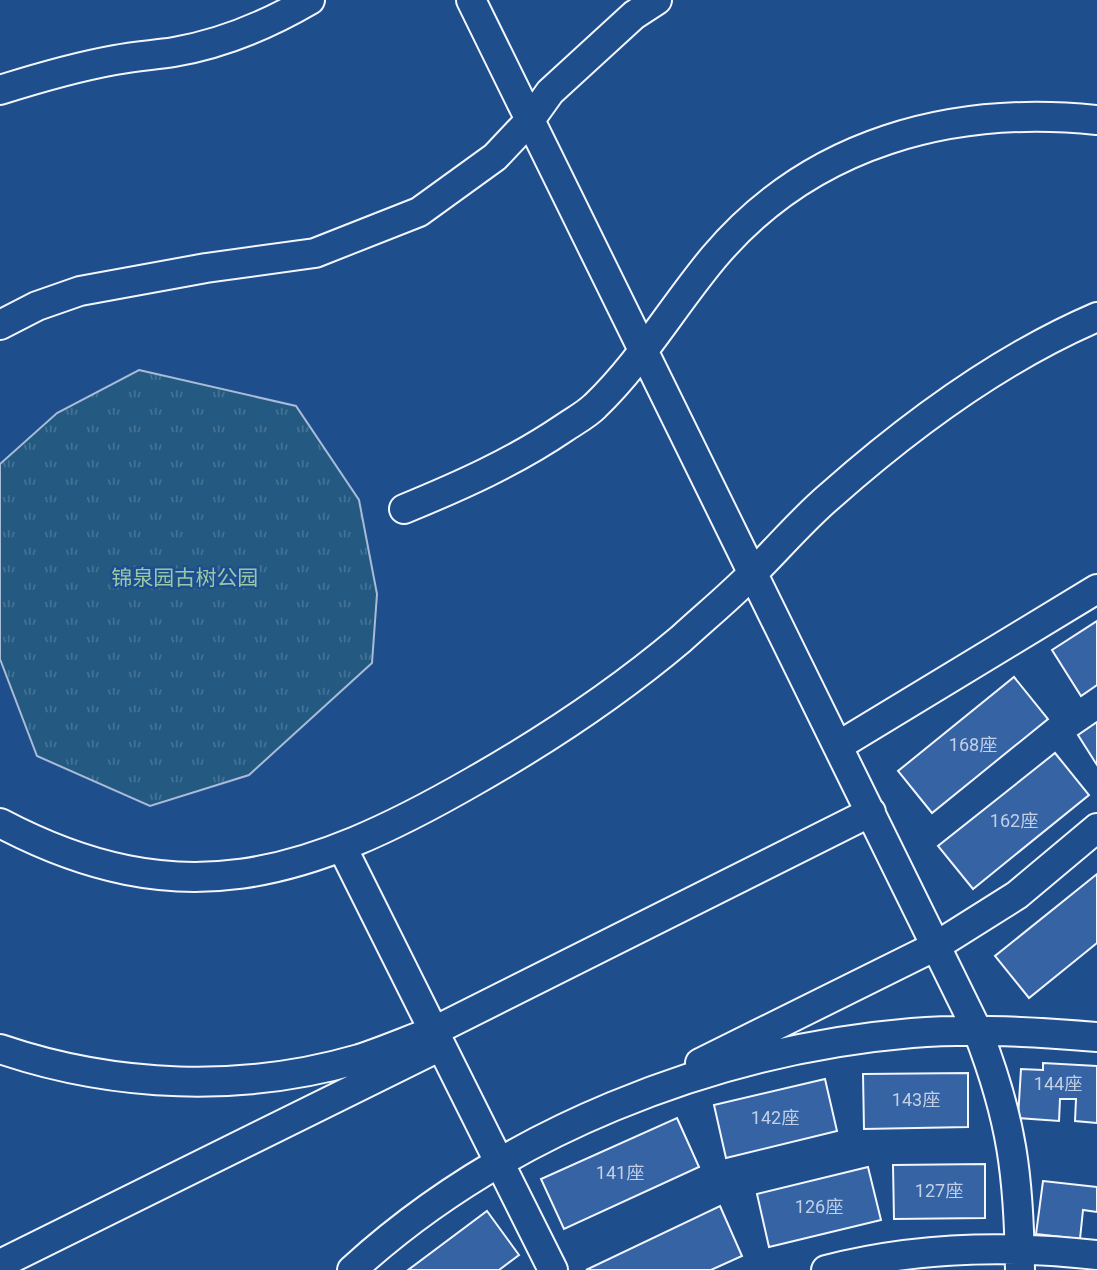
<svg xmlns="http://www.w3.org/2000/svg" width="1097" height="1270" viewBox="0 0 1097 1270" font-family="Roboto,'Noto Sans SC',sans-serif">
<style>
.park{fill:url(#park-tufts);stroke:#a8bbd7;stroke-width:2}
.building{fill:#3563a3;stroke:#f2f6ff;stroke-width:2}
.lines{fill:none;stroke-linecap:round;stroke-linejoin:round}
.minor-casing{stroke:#f2f6ff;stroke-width:32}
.minor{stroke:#1f4e8c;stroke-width:28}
.labels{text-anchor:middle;stroke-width:5;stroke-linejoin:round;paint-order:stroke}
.number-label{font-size:18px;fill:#c3d1e8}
.park-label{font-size:21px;fill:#97c8a6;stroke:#1f4e8c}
</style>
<defs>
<pattern id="park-tufts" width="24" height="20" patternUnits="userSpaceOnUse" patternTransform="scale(1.75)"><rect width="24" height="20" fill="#245a82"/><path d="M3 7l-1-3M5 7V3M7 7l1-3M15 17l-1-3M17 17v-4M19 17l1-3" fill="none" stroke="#447295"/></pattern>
</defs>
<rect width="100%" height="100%" fill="#1f4e8c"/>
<!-- park -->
<path class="park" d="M139,370L296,406L359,500L377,594L372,663L249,775L150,806L37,756L0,659V464L57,413Z"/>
<!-- building -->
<path class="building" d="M1097,621V685L1081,696L1052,650Z
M1014,677L1048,719L932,813L898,771Z
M1097,722V765L1078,735Z
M1055,753L1089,795L973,889L938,846Z
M1097,874V943L1029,998L995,956Z
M1043,1063L1097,1066V1123L1075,1121L1076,1099H1060L1059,1121L1018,1118L1021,1069L1043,1070Z
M968,1073V1127L864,1129L863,1074Z
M825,1079L837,1131L726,1158L714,1105Z
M677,1118L699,1167L564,1229L541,1179Z
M985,1164V1218L894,1219L893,1165Z
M868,1167L881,1220L769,1247L757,1194Z
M1043,1181L1097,1187V1212L1083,1210L1080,1239L1036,1234Z
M720,1206L742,1256L711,1270H586Z
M487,1211L519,1255L499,1270H408Z"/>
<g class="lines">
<!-- minor casing -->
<g class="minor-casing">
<path id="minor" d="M471,0L978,1032C1012,1120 1019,1176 1020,1270
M0,90C38,78 76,67 115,60C135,56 155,55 174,52C221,44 269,24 310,0
M0,325L37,306L80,291L206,268L315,253L419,212L495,157L530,120L550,92L634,15L657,0
M404,509C460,486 514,462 564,428C574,421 586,415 595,406C641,362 673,306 714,257C811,142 952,105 1097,120
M838,746L1097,589
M0,823C180,918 307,877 474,781C546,740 617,693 681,639C706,616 733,594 757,569C781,545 804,518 830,496C909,426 999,359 1097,317
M343,849L553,1270
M0,1049C115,1088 242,1093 359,1059C384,1051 409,1040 434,1031L871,812
M700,1063L936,946L1017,895L1097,828
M0,1264L441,1046
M352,1270C502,1133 711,1050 912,1033C974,1028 1036,1032 1097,1037
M826,1270C914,1247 1008,1245 1097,1255"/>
</g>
<!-- minor -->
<use href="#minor" class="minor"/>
</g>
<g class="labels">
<!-- number labels -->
<g class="number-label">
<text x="973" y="751">168座</text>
<text x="1014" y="827">162座</text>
<text x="1058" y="1090">144座</text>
<text x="916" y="1106">143座</text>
<text x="775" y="1124">142座</text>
<text x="620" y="1179">141座</text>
<text x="939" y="1197">127座</text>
<text x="819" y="1213">126座</text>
</g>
<!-- park labels -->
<g class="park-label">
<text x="185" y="585">锦泉园古树公园</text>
</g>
</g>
</svg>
